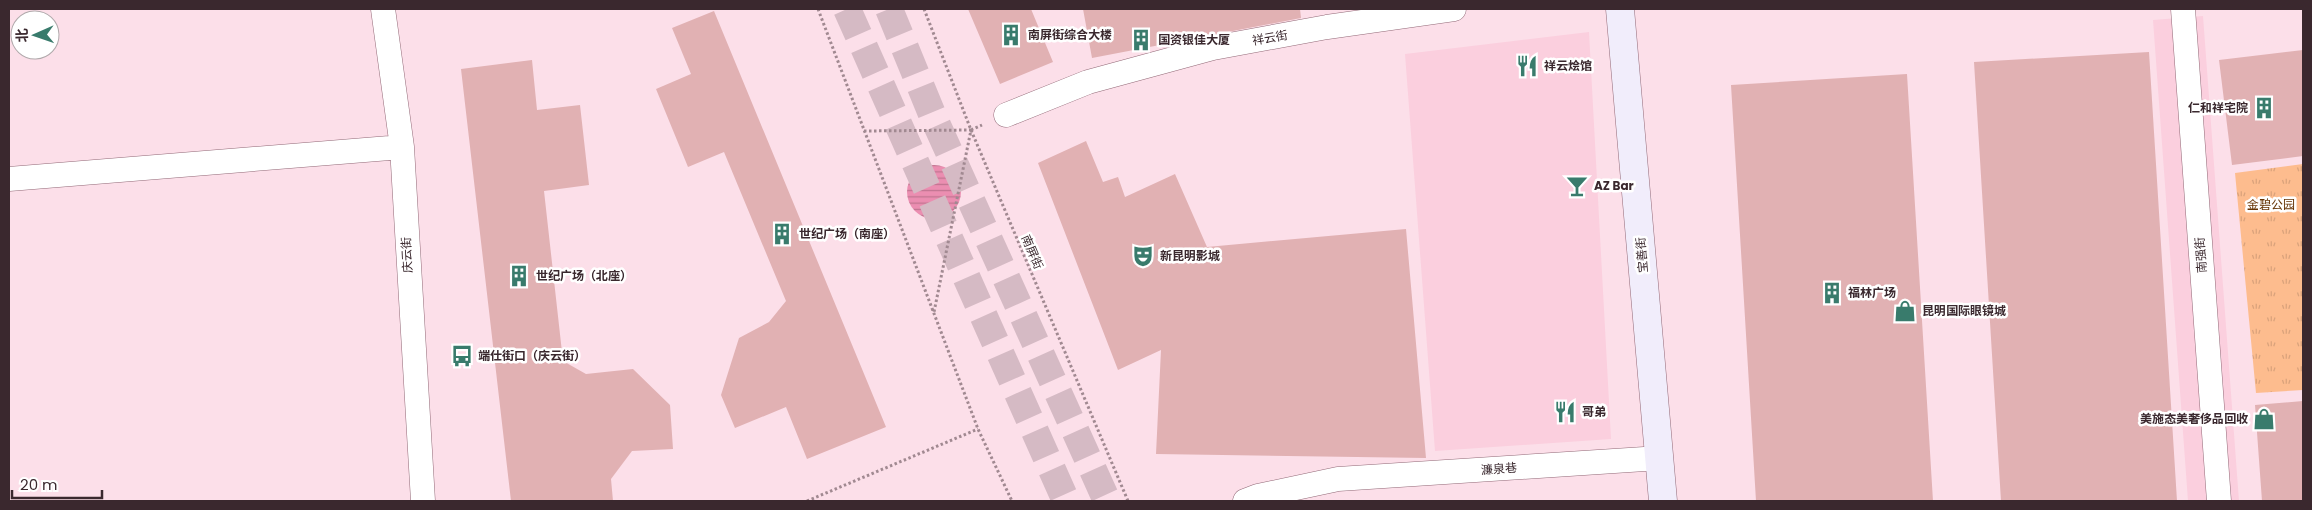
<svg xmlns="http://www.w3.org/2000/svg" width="2312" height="510" viewBox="0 0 2312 510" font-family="Poppins,'Noto Sans SC',sans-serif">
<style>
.built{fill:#fbcfde}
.grass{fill:url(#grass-tufts)}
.water{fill:url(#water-rules)}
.building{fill:#e1b1b3}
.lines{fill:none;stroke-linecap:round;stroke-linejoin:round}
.secondary-tunnel{stroke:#d5bac4;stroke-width:28;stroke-dasharray:28 14;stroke-linecap:butt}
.street-casing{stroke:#926977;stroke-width:25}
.secondary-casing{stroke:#926977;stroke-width:29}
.path{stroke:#a18991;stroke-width:3;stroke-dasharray:2.5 2.5;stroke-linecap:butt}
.street{stroke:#fff;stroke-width:24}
.secondary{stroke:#f1edfb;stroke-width:28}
.labels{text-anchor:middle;stroke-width:5;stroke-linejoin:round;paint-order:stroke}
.poi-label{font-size:12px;font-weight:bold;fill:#3a282e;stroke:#fff;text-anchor:start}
.street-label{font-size:12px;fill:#3a282e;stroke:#fff}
.park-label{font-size:12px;fill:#653303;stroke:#fff}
</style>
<defs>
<pattern id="grass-tufts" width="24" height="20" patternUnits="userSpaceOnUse" patternTransform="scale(1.25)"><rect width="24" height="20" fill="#fdbc8e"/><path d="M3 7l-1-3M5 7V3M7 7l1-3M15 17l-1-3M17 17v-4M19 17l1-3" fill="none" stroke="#daa27b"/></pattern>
<pattern id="water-rules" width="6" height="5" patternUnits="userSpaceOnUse" patternTransform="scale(1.25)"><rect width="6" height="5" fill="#eb8eb1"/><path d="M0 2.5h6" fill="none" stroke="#bf7490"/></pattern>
</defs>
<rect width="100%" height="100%" fill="#fcdfe9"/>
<!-- built -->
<path class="built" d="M2203,16L2239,501H2188L2153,20Z
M1589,32L1611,439L1435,451L1405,54Z"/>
<!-- grass -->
<path class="grass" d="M2303,164V390L2256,393L2235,173Z"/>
<!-- water -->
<path class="water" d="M907 192a27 27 0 1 1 54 0a27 27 0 1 1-54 0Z"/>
<!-- building -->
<path class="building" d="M968,9H1031L1053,62L1000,84Z
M1083,9H1300L1301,18L1092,58Z
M714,11L886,427L807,459L786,407L735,428L721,395L739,338L769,322L786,301L724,152L688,167L656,89L691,74L672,28Z
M2303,50V156L2232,165L2219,60Z
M2149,52L2177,501H2001L1974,62Z
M532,60L537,110L580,105L589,185L544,191L563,361L586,374L633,369L670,405L673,449L632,451L611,479L613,501H511L461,69Z
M1907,74L1933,501H1756L1731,85Z
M1086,141L1103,182L1118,177L1125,197L1175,174L1207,247L1406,229L1426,458L1156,454L1161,350L1118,370L1038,163Z
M2303,401V501H2262L2255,405Z"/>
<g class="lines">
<!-- secondary-tunnel -->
<path class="secondary-tunnel" d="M847,9L1066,501
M889,9L932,114L1107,501"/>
<!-- street casing -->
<g class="street-casing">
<path id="street" d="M383,9L402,147L423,501
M2183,9L2219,501
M1006,115L1088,82L1213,48L1327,27L1454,9
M9,179L402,147
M1245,501L1258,496L1338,479L1660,458"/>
</g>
<!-- secondary casing -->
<g class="secondary-casing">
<path id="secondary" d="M1620,9L1663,501"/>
</g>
<!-- path -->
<path class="path" d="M818,9L978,429L1012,501
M924,9L971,130L1128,501
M971,130L982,125
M864,131L971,130L934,312
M807,501L978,429"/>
<!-- street -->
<use href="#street" class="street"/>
<!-- secondary -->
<use href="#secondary" class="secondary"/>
</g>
<!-- icons -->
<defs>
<g id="building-bare" transform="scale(1.725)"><path d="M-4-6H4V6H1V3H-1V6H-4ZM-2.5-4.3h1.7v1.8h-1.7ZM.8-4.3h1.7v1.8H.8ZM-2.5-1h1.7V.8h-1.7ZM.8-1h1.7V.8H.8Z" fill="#397b6c" stroke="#fff" stroke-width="2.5" paint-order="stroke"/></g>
<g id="restaurant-bare" transform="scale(1.725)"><path d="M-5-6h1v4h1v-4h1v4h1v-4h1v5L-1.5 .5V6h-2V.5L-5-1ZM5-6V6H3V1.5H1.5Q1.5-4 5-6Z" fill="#397b6c" stroke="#fff" stroke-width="2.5" paint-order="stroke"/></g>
<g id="bar-bare" transform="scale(1.725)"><path d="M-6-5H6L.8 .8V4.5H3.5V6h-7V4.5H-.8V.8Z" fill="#397b6c" stroke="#fff" stroke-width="2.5" paint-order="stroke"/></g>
<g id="theatre-bare" transform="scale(1.725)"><path d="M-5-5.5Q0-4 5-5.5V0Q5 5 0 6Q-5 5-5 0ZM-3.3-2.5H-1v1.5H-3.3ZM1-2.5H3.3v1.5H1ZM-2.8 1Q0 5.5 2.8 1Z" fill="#397b6c" stroke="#fff" stroke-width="2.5" paint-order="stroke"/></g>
<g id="shop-bare" transform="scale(1.725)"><path d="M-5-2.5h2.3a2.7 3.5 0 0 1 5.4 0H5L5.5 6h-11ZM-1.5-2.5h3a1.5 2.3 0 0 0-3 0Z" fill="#397b6c" stroke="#fff" stroke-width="2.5" paint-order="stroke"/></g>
<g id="bus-bare" transform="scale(1.725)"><path d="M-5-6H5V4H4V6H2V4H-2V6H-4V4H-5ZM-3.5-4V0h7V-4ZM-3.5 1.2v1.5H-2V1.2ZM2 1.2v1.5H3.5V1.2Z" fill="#397b6c" stroke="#fff" stroke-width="2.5" paint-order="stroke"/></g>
</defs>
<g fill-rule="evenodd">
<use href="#building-bare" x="1011" y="35"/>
<use href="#building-bare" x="1141" y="40"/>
<use href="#restaurant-bare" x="1527" y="66"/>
<use href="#building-bare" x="2264" y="108"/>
<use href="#bar-bare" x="1577" y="186"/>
<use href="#building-bare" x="782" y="234"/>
<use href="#theatre-bare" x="1143" y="256"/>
<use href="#building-bare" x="519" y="276"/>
<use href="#building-bare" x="1832" y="293"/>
<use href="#shop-bare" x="1905" y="311"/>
<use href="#bus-bare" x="462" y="356"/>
<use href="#restaurant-bare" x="1565" y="412"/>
<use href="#shop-bare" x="2264" y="419"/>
</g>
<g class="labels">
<!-- poi labels -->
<g class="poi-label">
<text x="1028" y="39">南屏街综合大楼</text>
<text x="1158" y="44">国资银佳大厦</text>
<text x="1544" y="70">祥云烩馆</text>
<text x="2248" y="112" text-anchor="end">仁和祥宅院</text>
<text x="1594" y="190">AZ Bar</text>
<text x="799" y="238">世纪广场（南座）</text>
<text x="1160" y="260">新昆明影城</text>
<text x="536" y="280">世纪广场（北座）</text>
<text x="1848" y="297">福林广场</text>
<text x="1922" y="315">昆明国际眼镜城</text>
<text x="478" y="360">端仕街口（庆云街）</text>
<text x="1582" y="416">哥弟</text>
<text x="2248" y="423" text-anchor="end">美施态美奢侈品回收</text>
</g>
<!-- street labels -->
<g class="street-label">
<text transform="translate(1270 38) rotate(-10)" y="4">祥云街</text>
<text transform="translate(1032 252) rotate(67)" y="4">南屏街</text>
<text transform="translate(407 255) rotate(-93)" y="4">庆云街</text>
<text transform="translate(1642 255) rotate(-95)" y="4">宝善街</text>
<text transform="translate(2201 255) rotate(-94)" y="4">南强街</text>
<text transform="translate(1499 469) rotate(-4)" y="4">濂泉巷</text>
</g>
<!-- park labels -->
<g class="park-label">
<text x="2271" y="209">金碧公园</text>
</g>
</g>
<!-- border -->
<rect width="2312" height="510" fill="none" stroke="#3a282e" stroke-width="20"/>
<!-- north arrow -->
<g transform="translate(35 35) rotate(268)"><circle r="24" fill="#ffffff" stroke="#b0a9ab"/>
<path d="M0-4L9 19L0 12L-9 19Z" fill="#397b6c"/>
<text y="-8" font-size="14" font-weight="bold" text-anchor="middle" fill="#3a282e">北</text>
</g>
<!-- scale -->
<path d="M12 490v8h90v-8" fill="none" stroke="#3a282e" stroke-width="2.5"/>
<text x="20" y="490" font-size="15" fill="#3a282e" stroke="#ffffff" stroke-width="4" paint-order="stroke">20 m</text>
</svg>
